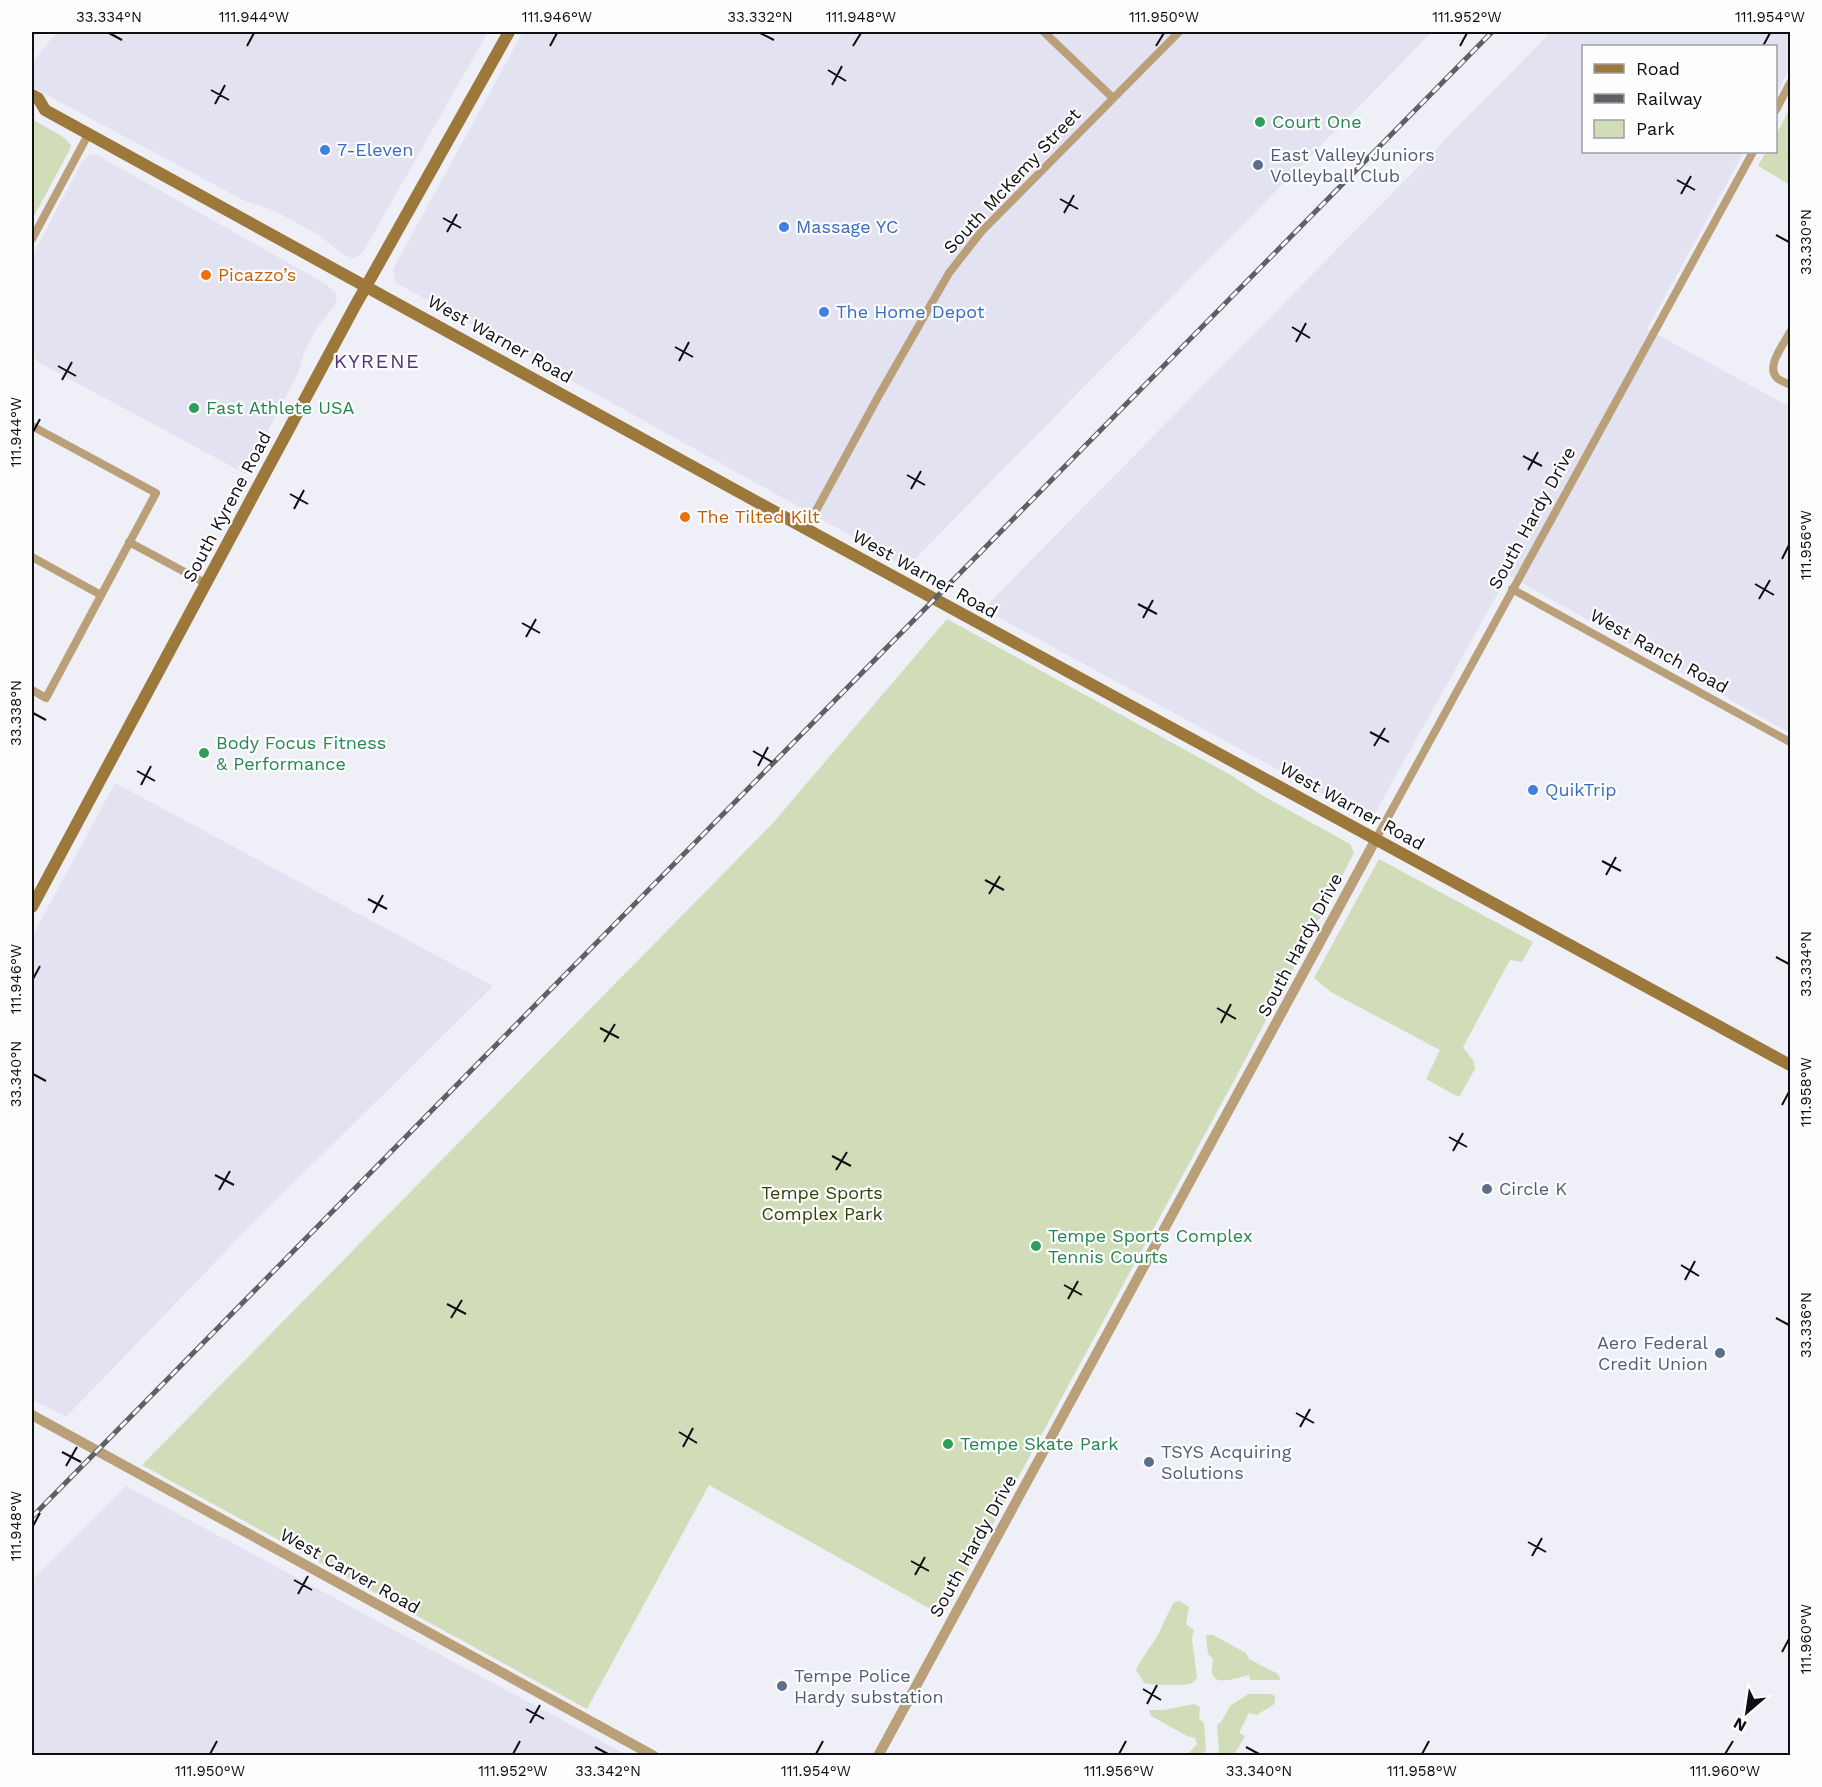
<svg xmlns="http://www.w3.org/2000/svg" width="1822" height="1787" viewBox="0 0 1822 1787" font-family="'Work Sans',sans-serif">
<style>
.built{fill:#e2e2f1}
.green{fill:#d1ddb8}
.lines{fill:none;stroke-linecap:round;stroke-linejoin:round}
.minor{stroke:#b9a079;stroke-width:8}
.tertiary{stroke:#b9a079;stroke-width:10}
.secondary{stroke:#9c783a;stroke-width:12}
.rail-casing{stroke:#5f5f64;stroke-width:5}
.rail{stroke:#fdfdff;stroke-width:3;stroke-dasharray:9;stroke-linecap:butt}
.ticks{fill:none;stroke:#0f0f12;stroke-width:2}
.leisure-dot{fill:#2e9e5b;stroke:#fdfdff;stroke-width:2}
.shop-dot{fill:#3f7fe0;stroke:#fdfdff;stroke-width:2}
.service-dot{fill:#5c6f8a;stroke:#fdfdff;stroke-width:2}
.food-dot{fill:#e8710a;stroke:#fdfdff;stroke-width:2}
.labels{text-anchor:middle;stroke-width:4.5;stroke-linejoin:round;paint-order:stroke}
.leisure-label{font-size:18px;fill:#27864d;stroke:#fdfdff;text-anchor:start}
.shop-label{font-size:18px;fill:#366cbe;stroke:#fdfdff;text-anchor:start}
.service-label{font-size:18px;fill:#4e5e75;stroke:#fdfdff;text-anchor:start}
.street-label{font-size:18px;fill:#0f0f12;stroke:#fdfdff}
.food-label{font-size:18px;fill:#c56008;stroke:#fdfdff;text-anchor:start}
.park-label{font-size:18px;fill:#334001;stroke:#fdfdff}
.neighbourhood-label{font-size:20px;letter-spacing:1.5px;fill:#4f3773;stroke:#fdfdff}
.neatline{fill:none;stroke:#0f0f12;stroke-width:2}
.ticks-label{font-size:15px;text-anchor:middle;fill:#0f0f12}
</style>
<rect width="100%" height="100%" fill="#efeff8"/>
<!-- built -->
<path class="built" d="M57,32H488L363,252L354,258L346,256L317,234L273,210L245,201L32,87V63Z
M523,32H1432L907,567L395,282L393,269Z
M1551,32H1790V67L1776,95V46H1584V152H1744L1647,329L1790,407V733L1508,575L1375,813L1370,817H1365L983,609Z
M90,154H95L326,284L335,292L337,297L335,305L317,328L304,352L299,371L246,474L38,362L32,355V256L82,162Z
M115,783L493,986L249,1227L66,1417L32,1399V937Z
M126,1486L627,1755H32V1580Z"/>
<!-- green -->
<path class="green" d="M1790,108V185L1758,166L1766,152H1776V135Z
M32,119L63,137L71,145L70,149L32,220Z
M947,619L1229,774L1265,797L1350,844L1354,853L1236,1077L943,1616L709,1485L587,1709L142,1465L772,824Z
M1379,859L1533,942L1522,962L1510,960L1463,1047L1474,1062L1475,1069L1459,1097L1426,1079L1440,1050L1331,992L1314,978Z
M1180,1601L1189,1607L1186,1624L1194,1630L1192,1639L1197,1678C1194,1681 1193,1683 1189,1684C1184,1686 1149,1685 1144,1683L1136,1670C1142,1657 1152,1646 1159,1633C1164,1623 1168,1612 1174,1602Z
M1206,1635H1213L1246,1653L1249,1659L1278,1674L1281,1680H1250L1249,1675C1239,1677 1217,1687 1212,1674C1211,1669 1213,1665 1213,1659L1208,1654Z
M1248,1694H1271L1275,1696C1277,1709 1264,1708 1257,1715L1249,1713L1239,1733L1245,1736L1234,1755H1217L1219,1749L1217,1725L1221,1722L1230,1706Z
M1194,1704L1200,1707L1199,1719L1204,1723L1206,1748L1204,1755H1187L1197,1744L1195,1738L1187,1736L1151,1716L1149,1710H1164Z"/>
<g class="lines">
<!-- minor -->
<path class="minor" d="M1044,32L1113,98
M1776,110L1790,83
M32,239L89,133
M1790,332C1785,343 1765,366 1777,378C1780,381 1787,383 1790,385
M32,426L156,493L46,698L32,690
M806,529L878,397L949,273L981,232L1179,32
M129,542L207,584
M32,557L101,595
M1512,589L1790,742
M1376,839L1753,152"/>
<!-- tertiary -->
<path class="tertiary" d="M32,1415L654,1756
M878,1756L1376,839"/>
<!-- secondary -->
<path class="secondary" d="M32,95L38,98L45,110L799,525L1790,1065
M32,907L355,306L509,32"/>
<!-- rail casing -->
<g class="rail-casing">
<path id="rail" d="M32,1517L1492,32"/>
</g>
<!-- rail -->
<use href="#rail" class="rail"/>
</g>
<!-- ticks -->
<path class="ticks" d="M109,33L122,40M760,33L774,40M247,46L254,33M550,46L557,33M853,46L861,33M1156,46L1164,33M1460,46L1467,33M1763,46L1770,33M828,70L846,81M832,85L842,66M211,90L229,100M215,104L225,85M1677,180L1695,190M1681,194L1691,176M1060,199L1078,209M1064,213L1074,195M443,218L461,228M447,232L457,214M1776,235L1789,242M1292,327L1310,338M1296,342L1306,323M675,347L693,357M679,361L689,342M58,366L76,376M62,380L72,362M33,432L40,419M1523,456L1542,466M1528,470L1538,452M907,475L925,485M911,489L921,471M290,494L308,504M294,509L304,490M1782,559L1789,545M1755,584L1774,595M1759,599L1770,580M1138,604L1157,614M1143,618L1153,600M522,623L540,633M526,637L536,619M33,713L46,720M1370,732L1389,742M1374,746L1385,728M753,751L772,762M758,766L768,747M137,771L155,781M141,785L151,766M1602,861L1621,871M1606,875L1616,857M985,880L1004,890M989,894L1000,876M368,899L387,909M373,913L383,895M1776,957L1789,964M33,979L40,966M1217,1008L1236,1019M1221,1023L1231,1004M600,1028L619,1038M604,1042L615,1024M33,1074L46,1081M1782,1105L1789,1092M1449,1137L1467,1147M1453,1151L1463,1133M832,1156L851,1166M836,1170L847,1152M215,1175L234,1185M219,1190L230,1171M1681,1265L1699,1276M1685,1280L1695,1261M1064,1285L1082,1295M1068,1299L1078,1281M447,1304L466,1314M451,1318L462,1300M1776,1318L1789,1325M1296,1413L1314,1423M1300,1427L1310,1409M679,1432L697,1443M683,1447L693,1428M62,1452L81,1462M66,1466L77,1447M33,1526L40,1513M1528,1542L1546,1552M1532,1556L1542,1538M911,1561L929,1571M915,1575L925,1557M294,1580L312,1590M298,1594L308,1576M1782,1652L1789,1639M1143,1689L1161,1700M1147,1704L1157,1685M526,1709L544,1719M530,1723L540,1705M595,1747L608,1754M1246,1747L1259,1754M210,1754L217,1741M513,1754L520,1741M816,1754L823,1741M1119,1754L1126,1741M1422,1754L1429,1741M1725,1754L1733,1741"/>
<!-- markers -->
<g class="leisure-dot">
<circle cx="1260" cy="122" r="6"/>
<circle cx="194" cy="408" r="6"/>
<circle cx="204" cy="753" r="6"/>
<circle cx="1036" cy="1246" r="6"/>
<circle cx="948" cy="1444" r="6"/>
</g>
<g class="shop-dot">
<circle cx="325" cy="150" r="6"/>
<circle cx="784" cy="227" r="6"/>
<circle cx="824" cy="312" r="6"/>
<circle cx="1533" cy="790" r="6"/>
</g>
<g class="service-dot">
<circle cx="1258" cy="165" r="6"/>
<circle cx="1487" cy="1189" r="6"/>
<circle cx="1720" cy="1353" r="6"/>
<circle cx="1149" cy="1462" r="6"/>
<circle cx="782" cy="1686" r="6"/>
</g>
<g class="food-dot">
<circle cx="206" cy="275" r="6"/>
<circle cx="685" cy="517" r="6"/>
</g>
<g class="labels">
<!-- leisure labels -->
<g class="leisure-label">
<text x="1272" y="128">Court One</text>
<text x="206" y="414">Fast Athlete USA</text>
<text x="216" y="749">Body Focus Fitness<tspan x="216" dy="21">&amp; Performance</tspan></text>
<text x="1048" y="1242">Tempe Sports Complex<tspan x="1048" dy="21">Tennis Courts</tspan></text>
<text x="960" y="1450">Tempe Skate Park</text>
</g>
<!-- shop labels -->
<g class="shop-label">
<text x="337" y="156">7-Eleven</text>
<text x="796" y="233">Massage YC</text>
<text x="836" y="318">The Home Depot</text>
<text x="1545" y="796">QuikTrip</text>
</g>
<!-- service labels -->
<g class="service-label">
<text x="1270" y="161">East Valley Juniors<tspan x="1270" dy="21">Volleyball Club</tspan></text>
<text x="1499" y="1195">Circle K</text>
<text x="1708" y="1349" text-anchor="end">Aero Federal<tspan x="1708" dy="21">Credit Union</tspan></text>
<text x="1161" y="1458">TSYS Acquiring<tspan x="1161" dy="21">Solutions</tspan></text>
<text x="794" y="1682">Tempe Police<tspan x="794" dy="21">Hardy substation</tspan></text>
</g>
<!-- street labels -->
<g class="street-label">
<text transform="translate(1012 181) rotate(-47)" y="6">South McKemy Street</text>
<text transform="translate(500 339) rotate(29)" y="6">West Warner Road</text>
<text transform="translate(227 507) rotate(-62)" y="6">South Kyrene Road</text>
<text transform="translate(1532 518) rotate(-61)" y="6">South Hardy Drive</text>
<text transform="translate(925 574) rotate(29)" y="6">West Warner Road</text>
<text transform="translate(1659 651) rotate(29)" y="6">West Ranch Road</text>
<text transform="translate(1352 806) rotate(29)" y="6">West Warner Road</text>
<text transform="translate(1300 945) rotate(-62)" y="6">South Hardy Drive</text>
<text transform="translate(973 1546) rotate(-61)" y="6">South Hardy Drive</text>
<text transform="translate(350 1571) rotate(29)" y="6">West Carver Road</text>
</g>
<!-- food labels -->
<g class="food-label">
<text x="218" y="281">Picazzo’s</text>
<text x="697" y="523">The Tilted Kilt</text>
</g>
<!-- park labels -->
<g class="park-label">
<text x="822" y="1199">Tempe Sports<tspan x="822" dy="21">Complex Park</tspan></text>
</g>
<!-- neighbourhood labels -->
<g class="neighbourhood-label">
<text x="377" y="368">KYRENE</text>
</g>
</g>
<!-- border -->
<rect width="1822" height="1787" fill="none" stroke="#fdfdff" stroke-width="66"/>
<!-- legend -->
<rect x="1582" y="45" width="195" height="108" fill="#fdfdff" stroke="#9e9ea0" stroke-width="1.5"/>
<rect x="1594" y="64" width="30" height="9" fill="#9c783a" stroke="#9e9ea0" stroke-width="1.5"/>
<text x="1636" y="75" font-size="18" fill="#0f0f12">Road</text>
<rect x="1594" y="94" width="30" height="9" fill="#5f5f64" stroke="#9e9ea0" stroke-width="1.5"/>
<text x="1636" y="105" font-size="18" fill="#0f0f12">Railway</text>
<rect x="1594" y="120" width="30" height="18" fill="#d1ddb8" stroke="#9e9ea0" stroke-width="1.5"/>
<text x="1636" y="135" font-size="18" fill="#0f0f12">Park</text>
<!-- north arrow -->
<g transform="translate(1747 1712) rotate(209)" stroke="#fdfdff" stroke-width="4.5" paint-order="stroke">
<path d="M0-4.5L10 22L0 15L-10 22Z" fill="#0f0f12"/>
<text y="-9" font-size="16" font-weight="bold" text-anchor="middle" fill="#0f0f12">N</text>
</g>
<rect x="33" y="33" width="1756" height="1721" class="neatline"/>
<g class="ticks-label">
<text x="109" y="22">33.334°N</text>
<text x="254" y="22">111.944°W</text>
<text x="557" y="22">111.946°W</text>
<text x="760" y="22">33.332°N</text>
<text x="861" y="22">111.948°W</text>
<text x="1164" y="22">111.950°W</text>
<text x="1467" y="22">111.952°W</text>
<text x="1770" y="22">111.954°W</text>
<text transform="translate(1806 242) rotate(-90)" y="5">33.330°N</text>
<text transform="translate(16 432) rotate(-90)" y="5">111.944°W</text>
<text transform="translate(1806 545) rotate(-90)" y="5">111.956°W</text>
<text transform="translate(16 713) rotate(-90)" y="5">33.338°N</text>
<text transform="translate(1806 964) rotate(-90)" y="5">33.334°N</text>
<text transform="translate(16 979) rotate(-90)" y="5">111.946°W</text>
<text transform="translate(16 1074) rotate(-90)" y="5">33.340°N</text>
<text transform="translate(1806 1092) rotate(-90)" y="5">111.958°W</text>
<text transform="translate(1806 1325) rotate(-90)" y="5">33.336°N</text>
<text transform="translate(16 1526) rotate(-90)" y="5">111.948°W</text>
<text transform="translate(1806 1639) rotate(-90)" y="5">111.960°W</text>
<text x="210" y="1776">111.950°W</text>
<text x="513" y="1776">111.952°W</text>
<text x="608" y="1776">33.342°N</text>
<text x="816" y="1776">111.954°W</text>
<text x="1119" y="1776">111.956°W</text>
<text x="1259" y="1776">33.340°N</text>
<text x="1422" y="1776">111.958°W</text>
<text x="1725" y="1776">111.960°W</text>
</g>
</svg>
